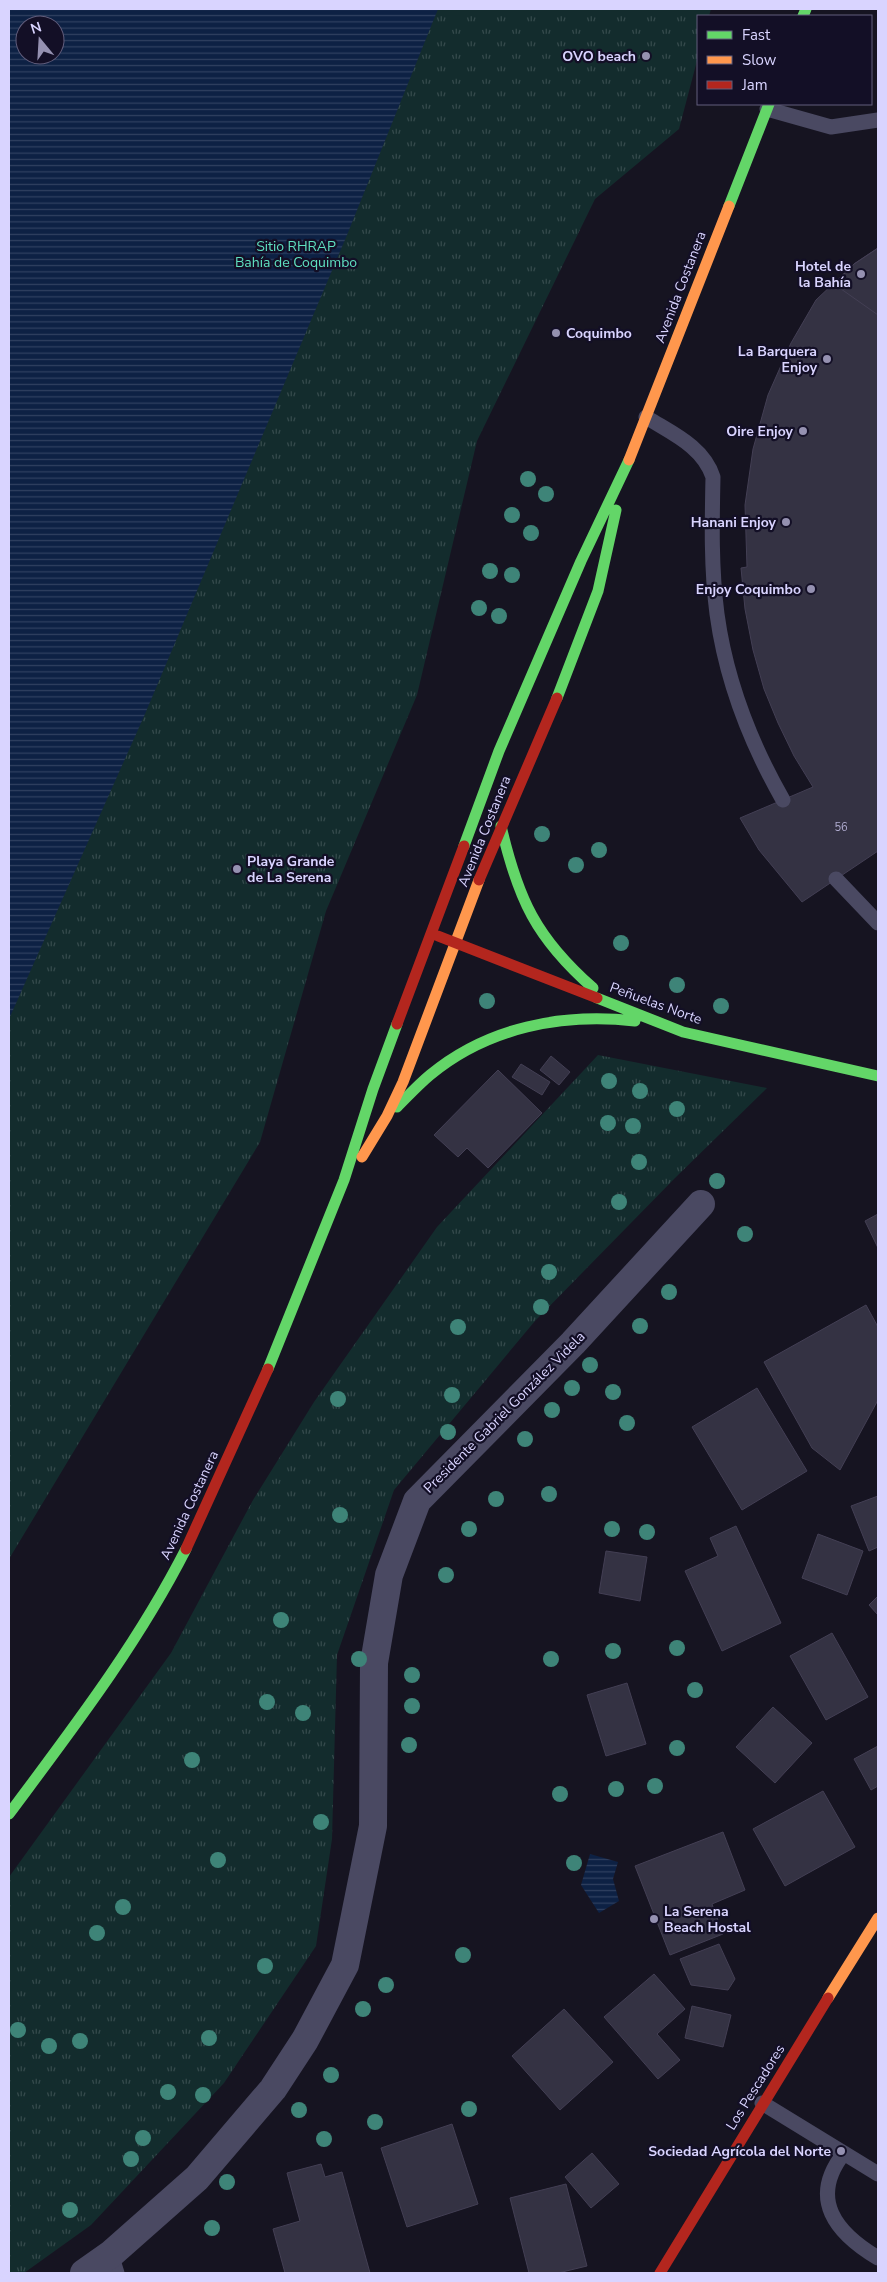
<svg xmlns="http://www.w3.org/2000/svg" width="887" height="2282" viewBox="0 0 887 2282" font-family="'Nunito Sans',sans-serif">
<style>
.park{fill:url(#park-tufts)}
.water{fill:url(#water-rules);fill-rule:evenodd}
.building{fill:#343243;stroke:#433f54}
.lines{fill:none;stroke-linecap:round;stroke-linejoin:round}
.lane{stroke:#4a4962;stroke-width:15}
.street{stroke:#4a4962;stroke-width:28}
.fast{stroke:#63d668;stroke-width:11}
.slow{stroke:#ff974d;stroke-width:11}
.jam{stroke:#b3261e;stroke-width:11}
.tree{fill:#3e8478}
.poi-dot{fill:#9591b1;stroke:#130f26;stroke-width:2}
.labels{text-anchor:middle;stroke-width:4.5;stroke-linejoin:round;paint-order:stroke}
.number-label{font-size:11px;fill:#b0acd0}
.poi-label{font-size:14px;font-weight:bold;fill:#d9d4ff;stroke:#130f26;text-anchor:end}
.park-label{font-size:14px;fill:#5fe0c0;stroke:#130f26}
.street-label{font-size:14px;fill:#d9d4ff;stroke:#130f26}
</style>
<defs>
<pattern id="park-tufts" width="24" height="20" patternUnits="userSpaceOnUse" patternTransform="scale(1.25)"><rect width="24" height="20" fill="#132c2d"/><path d="M3 7l-1-3M5 7V3M7 7l1-3M15 17l-1-3M17 17v-4M19 17l1-3" fill="none" stroke="#354a4c"/></pattern>
<pattern id="water-rules" width="6" height="5" patternUnits="userSpaceOnUse" patternTransform="scale(1.25)"><rect width="6" height="5" fill="#0d2144"/><path d="M0 2.5h6" fill="none" stroke="#304060"/></pattern>
</defs>
<rect width="100%" height="100%" fill="#161421"/>
<!-- park -->
<path class="park" d="M141,9H711L709,16H698V57L679,129L595,199L477,441L417,695L326,911L260,1142L9,1559V293Z
M598,1055L767,1088L675,1178L535,1321L394,1490L337,1655L332,1839L316,1946L224,2083L91,2225L24,2273H9V1877L171,1653L253,1500L314,1402L437,1227Z"/>
<!-- water -->
<path class="water" d="M9,9H438L347,235L145,714L9,1019ZM25,25H55V55H25Z
M590,1854L618,1862L613,1879L619,1901L599,1913L581,1885Z"/>
<!-- building -->
<path class="building" d="M878,248V851L802,902L759,850L740,818L813,787L794,756L778,723L764,689L753,650L745,609L741,568L747,567L745,505L753,449L768,395L791,343L816,300L854,264Z
M878,248V315L834,284L854,264Z
M551,1056L570,1072L559,1085L540,1070Z
M521,1064L550,1082L542,1095L512,1077Z
M498,1070L542,1113L488,1168L467,1148L458,1157L434,1135Z
M878,1214V1248L865,1221Z
M866,1305L878,1327V1400L840,1470L812,1448L764,1362Z
M757,1388L807,1471L742,1510L692,1427Z
M878,1496V1547L869,1551L851,1506Z
M736,1526L781,1623L722,1651L685,1571L718,1556L710,1538Z
M818,1534L863,1551L847,1595L802,1578Z
M606,1551L647,1557L640,1601L599,1593Z
M878,1596V1615L869,1605Z
M832,1633L868,1697L826,1720L790,1656Z
M627,1683L646,1744L606,1756L587,1695Z
M773,1707L812,1743L775,1783L736,1747Z
M878,1746V1786L871,1790L854,1759Z
M823,1791L855,1847L785,1886L753,1829Z
M723,1832L745,1890L712,1904L723,1934L670,1955L635,1866Z
M719,1944L735,1979L728,1990L691,1985L680,1959Z
M654,1974L685,2009L657,2034L680,2060L658,2079L604,2017Z
M692,2006L731,2015L723,2047L685,2038Z
M564,2009L613,2062L560,2110L512,2056Z
M452,2124L478,2204L407,2227L381,2148Z
M592,2153L619,2184L591,2208L565,2177Z
M321,2164L325,2177L342,2172L370,2273H285L273,2229L300,2221L287,2173Z
M566,2184L587,2266L558,2273H529L510,2198Z"/>
<g class="lines">
<!-- lane -->
<path class="lane" d="M767,109L831,127L878,120
M646,417C671,433 703,446 713,477C712,522 711,568 717,614C726,680 750,742 783,800
M836,879L878,923
M762,2103L878,2174
M844,2153C808,2199 836,2233 878,2258
M111,2254L117,2273"/>
<!-- street -->
<path class="street" d="M84,2273L111,2254L197,2178L273,2089L305,2040L345,1965L373,1826L374,1663L389,1575L417,1501L573,1343L701,1204"/>
<!-- fast -->
<path class="fast" d="M803,16L806,9
M729,206L769,104
M557,698L598,591L616,510
M501,826C518,899 536,938 593,988
M464,846L499,751L581,561L629,460
M597,998L683,1032L878,1076
M397,1107C408,1096 418,1085 430,1075C488,1027 562,1013 635,1021
M268,1369L344,1180L373,1089L397,1024
M9,1814C73,1728 137,1645 186,1549"/>
<!-- slow -->
<path class="slow" d="M629,460L729,206
M362,1157L387,1116L403,1082L479,880
M828,1998L878,1918"/>
<!-- jam -->
<path class="jam" d="M479,880L557,698
M438,936L597,998
M397,1024L464,846
M186,1549L268,1369
M660,2273L828,1998"/>
</g>
<!-- trees -->
<g class="tree">
<circle cx="528" cy="479" r="8"/>
<circle cx="546" cy="494" r="8"/>
<circle cx="512" cy="515" r="8"/>
<circle cx="531" cy="533" r="8"/>
<circle cx="490" cy="571" r="8"/>
<circle cx="512" cy="575" r="8"/>
<circle cx="479" cy="608" r="8"/>
<circle cx="499" cy="616" r="8"/>
<circle cx="542" cy="834" r="8"/>
<circle cx="599" cy="850" r="8"/>
<circle cx="576" cy="865" r="8"/>
<circle cx="621" cy="943" r="8"/>
<circle cx="677" cy="985" r="8"/>
<circle cx="487" cy="1001" r="8"/>
<circle cx="721" cy="1006" r="8"/>
<circle cx="609" cy="1081" r="8"/>
<circle cx="640" cy="1091" r="8"/>
<circle cx="677" cy="1109" r="8"/>
<circle cx="608" cy="1123" r="8"/>
<circle cx="633" cy="1126" r="8"/>
<circle cx="639" cy="1162" r="8"/>
<circle cx="717" cy="1181" r="8"/>
<circle cx="619" cy="1202" r="8"/>
<circle cx="745" cy="1234" r="8"/>
<circle cx="549" cy="1272" r="8"/>
<circle cx="669" cy="1292" r="8"/>
<circle cx="541" cy="1307" r="8"/>
<circle cx="640" cy="1326" r="8"/>
<circle cx="458" cy="1327" r="8"/>
<circle cx="590" cy="1365" r="8"/>
<circle cx="572" cy="1388" r="8"/>
<circle cx="613" cy="1392" r="8"/>
<circle cx="452" cy="1395" r="8"/>
<circle cx="338" cy="1399" r="8"/>
<circle cx="552" cy="1410" r="8"/>
<circle cx="627" cy="1423" r="8"/>
<circle cx="448" cy="1432" r="8"/>
<circle cx="525" cy="1439" r="8"/>
<circle cx="549" cy="1494" r="8"/>
<circle cx="496" cy="1499" r="8"/>
<circle cx="340" cy="1515" r="8"/>
<circle cx="469" cy="1529" r="8"/>
<circle cx="612" cy="1529" r="8"/>
<circle cx="647" cy="1532" r="8"/>
<circle cx="446" cy="1575" r="8"/>
<circle cx="281" cy="1620" r="8"/>
<circle cx="677" cy="1648" r="8"/>
<circle cx="613" cy="1651" r="8"/>
<circle cx="359" cy="1659" r="8"/>
<circle cx="551" cy="1659" r="8"/>
<circle cx="412" cy="1675" r="8"/>
<circle cx="695" cy="1690" r="8"/>
<circle cx="267" cy="1702" r="8"/>
<circle cx="412" cy="1706" r="8"/>
<circle cx="303" cy="1713" r="8"/>
<circle cx="409" cy="1745" r="8"/>
<circle cx="677" cy="1748" r="8"/>
<circle cx="192" cy="1760" r="8"/>
<circle cx="655" cy="1786" r="8"/>
<circle cx="616" cy="1789" r="8"/>
<circle cx="560" cy="1794" r="8"/>
<circle cx="321" cy="1822" r="8"/>
<circle cx="218" cy="1860" r="8"/>
<circle cx="574" cy="1863" r="8"/>
<circle cx="123" cy="1907" r="8"/>
<circle cx="97" cy="1933" r="8"/>
<circle cx="463" cy="1955" r="8"/>
<circle cx="265" cy="1966" r="8"/>
<circle cx="386" cy="1985" r="8"/>
<circle cx="363" cy="2009" r="8"/>
<circle cx="18" cy="2030" r="8"/>
<circle cx="209" cy="2038" r="8"/>
<circle cx="80" cy="2041" r="8"/>
<circle cx="49" cy="2046" r="8"/>
<circle cx="331" cy="2075" r="8"/>
<circle cx="168" cy="2092" r="8"/>
<circle cx="203" cy="2095" r="8"/>
<circle cx="469" cy="2109" r="8"/>
<circle cx="299" cy="2110" r="8"/>
<circle cx="375" cy="2122" r="8"/>
<circle cx="143" cy="2138" r="8"/>
<circle cx="324" cy="2139" r="8"/>
<circle cx="131" cy="2159" r="8"/>
<circle cx="227" cy="2182" r="8"/>
<circle cx="70" cy="2210" r="8"/>
<circle cx="212" cy="2228" r="8"/>
</g>
<!-- markers -->
<g class="poi-dot">
<circle cx="646" cy="56" r="5"/>
<circle cx="861" cy="274" r="5"/>
<circle cx="556" cy="333" r="5"/>
<circle cx="827" cy="359" r="5"/>
<circle cx="803" cy="431" r="5"/>
<circle cx="786" cy="522" r="5"/>
<circle cx="811" cy="589" r="5"/>
<circle cx="237" cy="869" r="5"/>
<circle cx="654" cy="1919" r="5"/>
<circle cx="841" cy="2151" r="5"/>
</g>
<g class="labels">
<!-- number labels -->
<g class="number-label">
<text x="841" y="831">56</text>
</g>
<!-- poi labels -->
<g class="poi-label">
<text x="636" y="61">OVO beach</text>
<text x="851" y="271">Hotel de<tspan x="851" dy="16">la Bahía</tspan></text>
<text x="566" y="338" text-anchor="start">Coquimbo</text>
<text x="817" y="356">La Barquera<tspan x="817" dy="16">Enjoy</tspan></text>
<text x="793" y="436">Oire Enjoy</text>
<text x="776" y="527">Hanani Enjoy</text>
<text x="801" y="594">Enjoy Coquimbo</text>
<text x="247" y="866" text-anchor="start">Playa Grande<tspan x="247" dy="16">de La Serena</tspan></text>
<text x="664" y="1916" text-anchor="start">La Serena<tspan x="664" dy="16">Beach Hostal</tspan></text>
<text x="831" y="2156">Sociedad Agrícola del Norte</text>
</g>
<!-- park labels -->
<g class="park-label">
<text x="296" y="251">Sitio RHRAP<tspan x="296" dy="16">Bahía de Coquimbo</tspan></text>
</g>
<!-- street labels -->
<g class="street-label">
<text transform="translate(680 287) rotate(-69)" y="5">Avenida Costanera</text>
<text transform="translate(484 831) rotate(-68)" y="5">Avenida Costanera</text>
<text transform="translate(656 1003) rotate(20)" y="5">Peñuelas Norte</text>
<text transform="translate(504 1412) rotate(-45)" y="5">Presidente Gabriel González Videla</text>
<text transform="translate(189 1505) rotate(-65)" y="5">Avenida Costanera</text>
<text transform="translate(755 2087) rotate(-58)" y="5">Los Pescadores</text>
</g>
</g>
<!-- border -->
<rect width="887" height="2282" fill="none" stroke="#d9d4ff" stroke-width="20"/>
<!-- legend -->
<rect x="697" y="15" width="175" height="90" fill="#130f26" stroke="#625e7d"/>
<rect x="707" y="31" width="25" height="8" fill="#63d668" stroke="#625e7d"/>
<text x="742" y="40" font-size="15" fill="#d9d4ff">Fast</text>
<rect x="707" y="56" width="25" height="8" fill="#ff974d" stroke="#625e7d"/>
<text x="742" y="65" font-size="15" fill="#d9d4ff">Slow</text>
<rect x="707" y="81" width="25" height="8" fill="#b3261e" stroke="#625e7d"/>
<text x="742" y="90" font-size="15" fill="#d9d4ff">Jam</text>
<!-- north arrow -->
<g transform="translate(40 40) rotate(342)"><circle r="24" fill="#130f26" stroke="#625e7d"/>
<path d="M0-4L9 19L0 12L-9 19Z" fill="#9591b1"/>
<text y="-8" font-size="14" font-weight="bold" text-anchor="middle" fill="#d9d4ff">N</text>
</g>
</svg>
